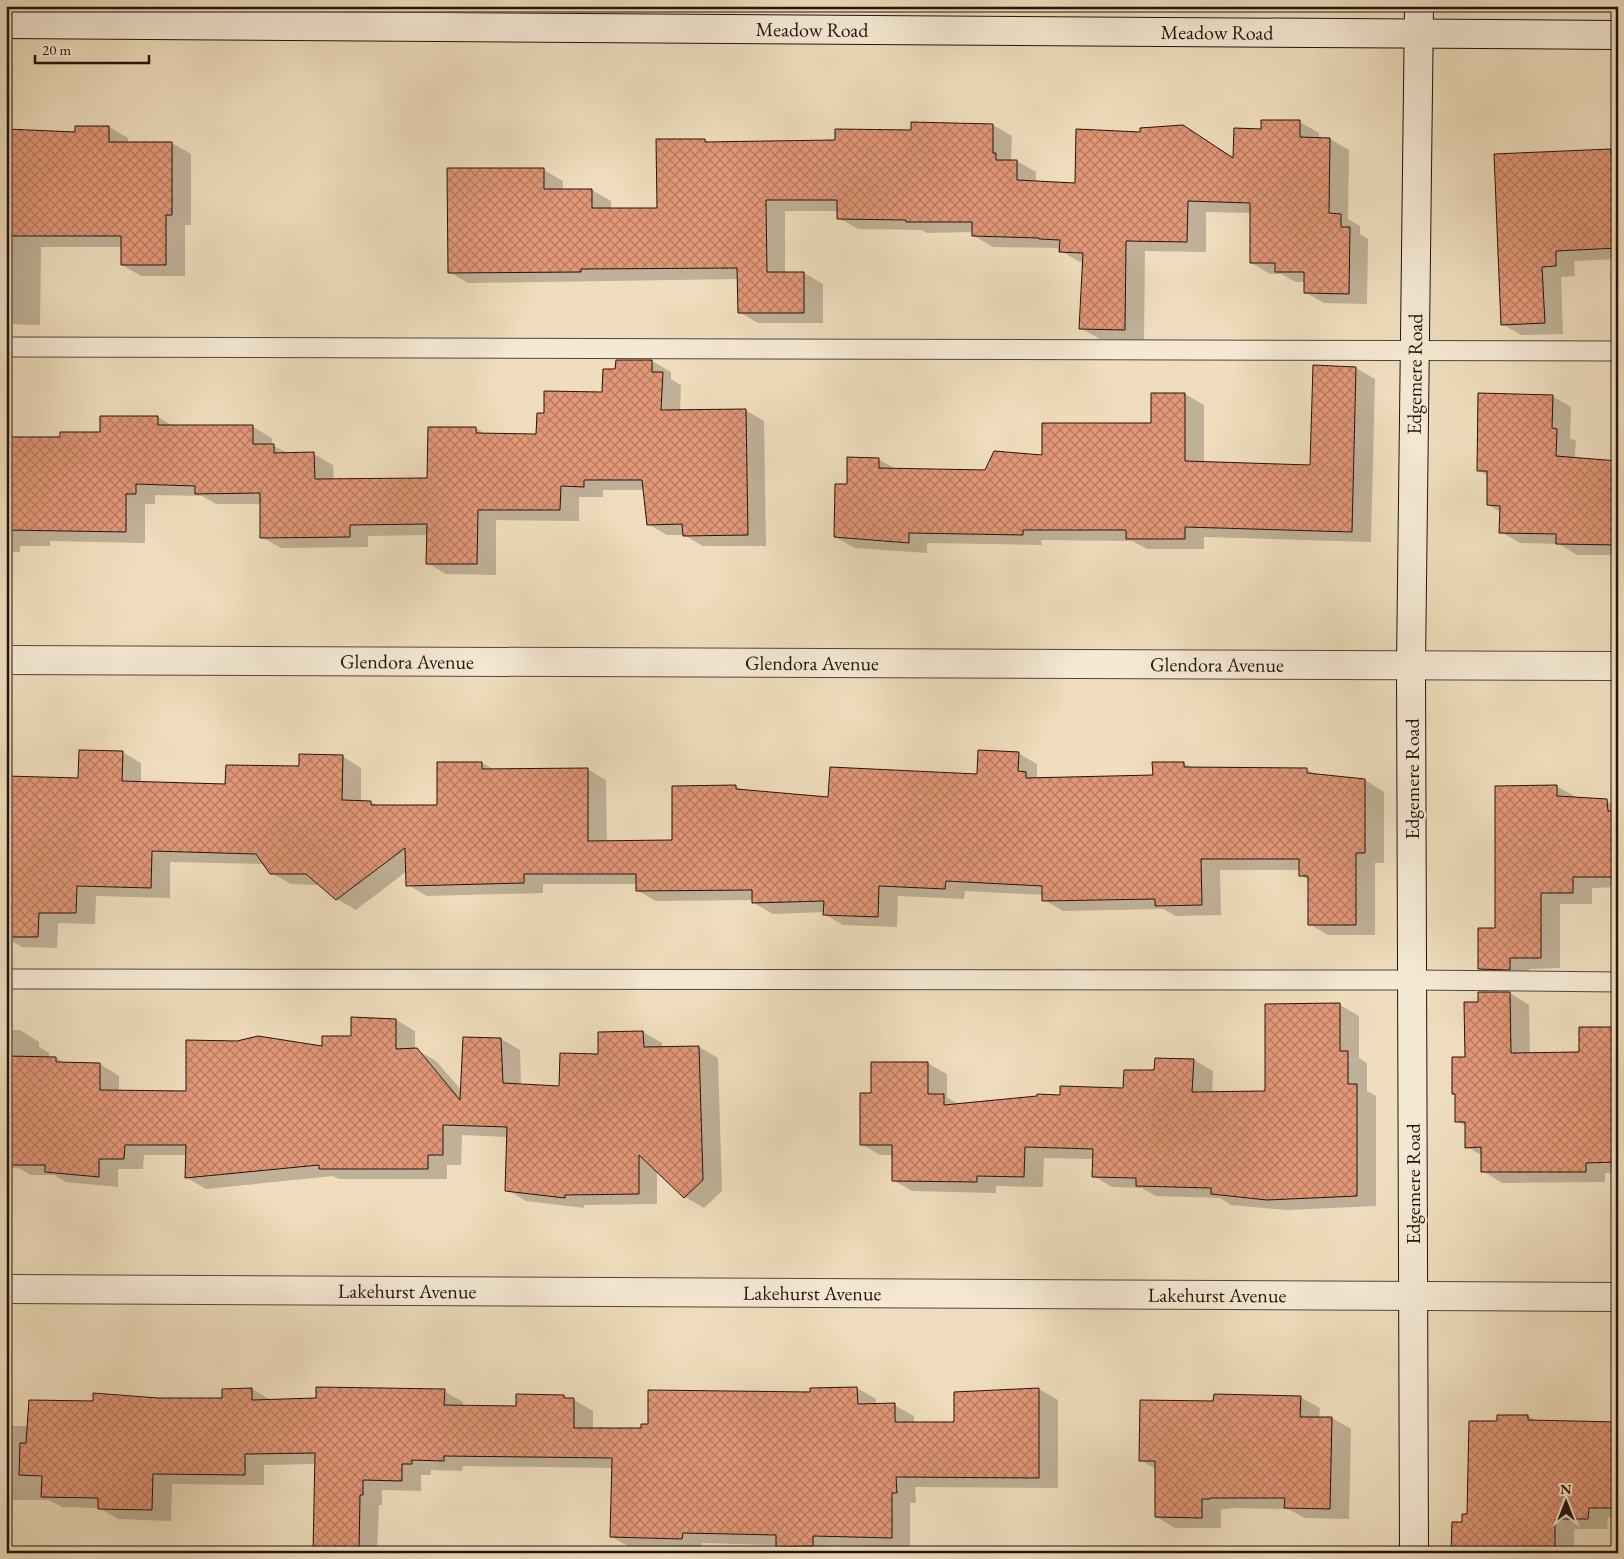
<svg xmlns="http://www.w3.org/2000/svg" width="1624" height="1559" viewBox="0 0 1624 1559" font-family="'EB Garamond',serif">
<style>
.shadow{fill:#0003}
.building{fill:url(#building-cross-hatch);stroke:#22140d}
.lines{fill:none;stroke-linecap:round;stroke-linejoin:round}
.lane-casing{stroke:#554639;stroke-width:21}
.street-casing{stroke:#554639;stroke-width:30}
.secondary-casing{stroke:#22140d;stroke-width:30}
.lane{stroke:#f5e9d4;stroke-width:19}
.street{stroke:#f5e9d4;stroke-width:28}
.secondary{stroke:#f5e9d4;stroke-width:28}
.labels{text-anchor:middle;stroke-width:5;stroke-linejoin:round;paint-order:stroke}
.street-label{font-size:20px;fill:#22140d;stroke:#f5e9d4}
</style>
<defs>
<pattern id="building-cross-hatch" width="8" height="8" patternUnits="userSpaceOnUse" patternTransform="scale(1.25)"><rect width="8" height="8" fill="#e29777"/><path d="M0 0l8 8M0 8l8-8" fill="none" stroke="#b77a60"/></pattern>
</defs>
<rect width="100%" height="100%" fill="#efddbd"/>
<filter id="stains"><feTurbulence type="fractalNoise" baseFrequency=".004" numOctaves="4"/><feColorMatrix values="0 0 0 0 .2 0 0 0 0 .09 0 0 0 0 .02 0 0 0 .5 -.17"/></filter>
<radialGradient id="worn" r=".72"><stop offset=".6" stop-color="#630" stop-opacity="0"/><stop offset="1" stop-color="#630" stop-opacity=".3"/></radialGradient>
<!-- shadow -->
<path class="shadow" d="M1300,122L1319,133V139H1330L1349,150L1348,219L1360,226V234L1368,239L1367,304L1324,303L1305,292V282H1296L1281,274H1270L1251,263L1252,213L1206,212V252L1145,251L1144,340L1100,339L1080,328L1084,263L1080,262L1061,251V250L1056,248L993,247L974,236V232L927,233L922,230L858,229L839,218L838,211H785V273H804L823,284V323H758L739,312V279L468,283L449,272L544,170L563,181V190H592L611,201V209H658L705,140L710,143L836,142L912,132L993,125L1012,136L1011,161H1017L1036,172V182L1077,184L1141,133L1182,126L1235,158L1263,130Z
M109,127L128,138V143H172L191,154V225H185V276H141L122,265V247H41L40,325L6,324V144Z
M1611,151L1618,155V259L1574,261L1575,276L1561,277L1563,334L1521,335L1502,324Z
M617,361H652L671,372V379L681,385L680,411L745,410L764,421L766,546H703L684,535H667L648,524L645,490H603V497H579V521L496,520V575L446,574L427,563L428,535L368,536V547L281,548L262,537L261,504H216L202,496L155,495V504H145V543L50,541V546H20V552H6V438H61L102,433L158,417L174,427H253L272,438V445L289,454H314L333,465L334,480L428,479L476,428L487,435H537L545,415L603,393L616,371Z
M1314,367L1356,368L1375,379L1371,542L1204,537V549H1147L1132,541L1041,540L1042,545L927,543V553L855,548L835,537L848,485L878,459L896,469L986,471L1043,456L1152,424V394H1185L1204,405V463L1311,466Z
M1552,396L1571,407L1570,438L1576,441L1575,458L1614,462V456H1618V555H1577L1559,544L1520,543L1501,532V512L1488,505V476L1478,470Z
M122,752L141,763V783L226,785L342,756L361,768V802H371L379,806H438V763H482L495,770L587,769L606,780L607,842L673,841L736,786L744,791L830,798L978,775L1018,753L1037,764V779L1154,777L1183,763L1193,768L1307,770L1317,775L1365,780L1384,792V863H1375V935H1328L1309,924V880L1300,875V870H1220L1221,915L1176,916L1163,909L1063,911L1044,900V895L965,891L964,899L898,896L897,927L843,925L824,914V912L773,914L754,903V900L656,901L637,890V884H543V893L427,896L408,885L407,871L356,910L337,899L320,885L291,884L271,873L265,864L170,862V898L96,896L95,924L58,923L57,948L22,947L6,938V777L79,779Z
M1556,786L1576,797L1607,801L1618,807V887L1592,888V904H1560V968L1529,969V980H1499L1479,969Z
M1479,993H1510L1529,1005L1530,1054L1580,1053L1618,1028V1173H1605V1182L1502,1183L1483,1171V1156L1467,1147V1127L1457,1121V1095L1453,1093L1466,1058L1479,1003Z
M1340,1005L1359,1016V1058L1367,1063V1091L1376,1096V1206L1287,1210L1231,1205L1220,1198L1156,1196L1142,1188L1112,1187L1093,1176L1094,1159L1044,1158L1043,1187L996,1186V1193L912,1191L893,1180V1155H880L861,1144L873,1095L927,1063L947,1074V1097L959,1105L1124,1089L1155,1071L1194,1060L1213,1071L1212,1093L1266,1092Z
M396,1020L415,1031V1049L436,1061L462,1091L501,1039L520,1050L521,1085L560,1087L599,1055V1033L643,1032L662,1043V1048L699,1047L718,1058L722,1191L704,1208L685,1197L657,1171V1204L584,1205V1208L526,1201L507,1190L508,1137L462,1135L461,1165H447V1179H339L333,1176L206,1189L187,1178V1155H144L143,1169H118V1187L66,1182L54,1175H31L19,1168H6V1030H20L39,1042V1047L49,1053V1058H56L65,1063L100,1064L119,1076V1092L187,1093L324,1048Z
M857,1388L876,1399V1405H894L914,1416V1423H955L1039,1389L1058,1400V1488L915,1487L916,1503H910V1548L832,1546V1553H789L777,1545L702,1543L701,1549L631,1548L612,1537L613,1468L463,1466L462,1471L431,1470V1475H421V1491L382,1490V1505H379L377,1553H315L316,1464L264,1465V1485L172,1484L171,1521L118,1519L99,1508L62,1507L49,1500H6V1426H28L94,1402L223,1400L252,1389L271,1400H317L444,1391L463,1402V1406L518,1407L564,1396L569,1400H574L593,1411V1430H643L811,1393Z
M1300,1397L1320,1408L1319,1418H1332L1351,1429L1349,1519L1305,1518L1288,1509L1229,1508V1509H1221V1528H1175L1156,1517V1469L1140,1460L1215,1402Z
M1528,1416L1536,1421L1618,1423V1518H1608L1607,1529H1574V1553H1453L1468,1516L1498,1422Z"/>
<!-- building -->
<path class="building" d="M1261,120H1300V137L1330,138L1329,213L1341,214V227H1350L1349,294L1304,293V272H1275V263H1250V203L1188,201L1187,242L1126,241L1125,330L1079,329L1083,253L1059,252L1060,240L1039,239V238L972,236V222H906V220L837,219V200H766L767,272H804V313H738L737,268L581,269V272L448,273L447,168H544V189H592V208H657L656,139H705V142L835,140V129L911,130V122L993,124V153H996V160H1017V180L1075,183L1076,129L1140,132V128L1183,125L1233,158L1234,128L1261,129Z
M75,126H109V142H172V215H166V265H121V236H6L7,129L75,132Z
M1611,149V155H1618V248L1556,251V266L1542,267L1545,323L1501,325L1494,154Z
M616,360H652V372H663L661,410L746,409L748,535L683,536L682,524L647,525L642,480H584V487L561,486L560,510H478L477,564H426L427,524L350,525V537L260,538V493L195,494V486L136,484V494H126V532L6,530V437H60V432H100V416H158V425H253V444H274V453L314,452L315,479L427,478L428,427H476V433L536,434L537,413H544V391L602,392L603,369H615Z
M1313,365L1356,367L1352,532L1185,527V539H1126V530H1023V535L909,533V543L834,537L835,484H847V457L879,458V468L985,470L994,451L1042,455V423H1151V393H1185V461L1310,465Z
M1478,393L1553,395L1552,428L1557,429L1556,456L1618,461V545L1556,544V534L1499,533L1500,506L1487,505V471H1477Z
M79,750L123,751L122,781L225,784L226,765L299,766V754L343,755L342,800L371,801V805H437V762H482V769L588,768V841L672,840V786L736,785V789L828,797L830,767L977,774L978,750L1019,752L1018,771L1026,772V778L1153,775L1152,762H1184V767L1307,768V773L1365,779V853H1356V925H1308V876H1299V859H1201L1202,905L1155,906V899L1042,901V886L946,881L945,889L879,886L878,917L823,915L824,901L752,903V890L636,891V874H524V883L406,886L405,848L336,900L306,874H270L256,854L152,851L151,888L77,886L76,913H39L38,937H6V776L78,778Z
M1557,785V796L1607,799L1608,811H1618V877H1573V893H1541V958H1510V970L1478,969V928H1495V786Z
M1478,992H1510L1511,1053L1579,1052V1027H1618V1162L1586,1163V1172H1481V1147L1465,1148V1122H1455V1094H1452V1057H1465L1464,1002H1478Z
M1340,1003V1051H1348V1084H1357V1196L1267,1200L1211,1194V1188L1136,1186V1178L1092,1177L1093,1149L1025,1147L1024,1177L977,1176V1182L892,1181V1145H860V1093H871V1062H928V1094H944V1105L1037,1096V1094L1060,1095V1086L1123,1088L1124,1070H1154L1155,1058L1194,1059L1192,1092L1265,1091V1004Z
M351,1017L396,1019V1049L417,1048L460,1100L463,1037L501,1038L503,1083L559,1086L560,1053L598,1054V1032L643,1031L644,1047L699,1046L703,1180L684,1198L639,1155V1194L565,1195V1198L505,1191L507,1127L443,1125V1155H428V1169H319V1165L185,1178L186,1145H125L124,1159H99V1177L45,1172V1165H11V1158H6V1056L56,1057V1062L100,1063V1090L186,1091V1040L237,1041L258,1036L322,1046V1036H351Z
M316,1387L445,1389L444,1405L516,1406V1394L564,1395V1398H574V1428H641V1424H648V1390L810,1392V1388L857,1387L858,1404L895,1403V1422H954V1392L1039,1388V1478L896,1477L897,1493H892V1538L813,1536V1546L776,1547V1535L683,1533L682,1539L610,1537L612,1458L444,1456V1461L412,1460V1464H402V1481L363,1480V1495H360L359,1553H313L315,1453L245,1454V1475L153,1474L152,1510L98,1509V1498L41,1497L42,1476L19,1475L20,1443H26L29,1400L93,1401V1393L158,1398H222V1389L252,1388V1400L316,1398Z
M1214,1394L1301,1396L1300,1417H1332L1330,1509L1284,1508L1285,1498H1210V1499H1202V1518L1155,1517V1461H1139L1140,1400L1213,1401Z
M1497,1415H1528V1420L1618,1422L1617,1508H1589L1588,1519H1555V1549H1546V1553H1451L1452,1522H1462V1514H1467L1469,1421H1497Z"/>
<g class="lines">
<!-- lane casing -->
<g class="lane-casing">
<path id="lane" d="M6,347L1618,351
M6,979L1413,980L1618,982"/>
</g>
<!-- street casing -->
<g class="street-casing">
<g id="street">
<path id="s1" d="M6,660L1618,666"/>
<path id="s2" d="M6,1289L1618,1297"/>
</g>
</g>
<!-- secondary casing -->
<g class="secondary-casing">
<g id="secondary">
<path id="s3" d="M6,24L1618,35"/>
<path id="s4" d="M1414,1553L1411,665L1419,6"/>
</g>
</g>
<!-- lane -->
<use href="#lane" class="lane"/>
<!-- street -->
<use href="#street" class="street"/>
<!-- secondary -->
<use href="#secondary" class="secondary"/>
</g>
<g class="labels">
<!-- street labels -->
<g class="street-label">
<text dy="7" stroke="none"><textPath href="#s3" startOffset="806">Meadow Road</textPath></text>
<text dy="7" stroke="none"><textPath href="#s3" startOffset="1211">Meadow Road</textPath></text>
<text dy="7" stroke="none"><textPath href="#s4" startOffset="1179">Edgemere Road</textPath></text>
<text dy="7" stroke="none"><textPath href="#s1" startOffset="401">Glendora Avenue</textPath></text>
<text dy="7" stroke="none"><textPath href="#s1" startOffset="806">Glendora Avenue</textPath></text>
<text dy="7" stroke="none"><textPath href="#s1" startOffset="1211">Glendora Avenue</textPath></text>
<text transform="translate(1412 779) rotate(-90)" y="7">Edgemere Road</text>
<text transform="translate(1413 1184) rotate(-90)" y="7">Edgemere Road</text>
<text dy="7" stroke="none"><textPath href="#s2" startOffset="401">Lakehurst Avenue</textPath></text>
<text dy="7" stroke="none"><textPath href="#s2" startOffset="806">Lakehurst Avenue</textPath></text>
<text dy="7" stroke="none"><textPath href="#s2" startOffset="1211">Lakehurst Avenue</textPath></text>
</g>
</g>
<!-- margin -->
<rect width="1624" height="1559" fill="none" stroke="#efddbd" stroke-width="25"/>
<rect x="8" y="8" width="1609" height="1544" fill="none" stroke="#22140d" stroke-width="2.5"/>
<rect x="12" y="12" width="1599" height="1534" fill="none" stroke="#22140d"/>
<!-- north arrow -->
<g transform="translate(1566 1502)" stroke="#f5e9d4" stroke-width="4" paint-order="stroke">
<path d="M0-4L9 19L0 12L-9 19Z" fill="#22140d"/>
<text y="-8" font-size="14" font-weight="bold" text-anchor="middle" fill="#22140d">N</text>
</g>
<!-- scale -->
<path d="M35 55v8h114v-8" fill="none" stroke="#22140d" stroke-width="2.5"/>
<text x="42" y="55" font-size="15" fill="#22140d" stroke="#f5e9d4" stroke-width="4" paint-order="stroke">20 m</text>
<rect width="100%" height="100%" filter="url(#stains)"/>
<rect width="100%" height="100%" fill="url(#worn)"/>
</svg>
